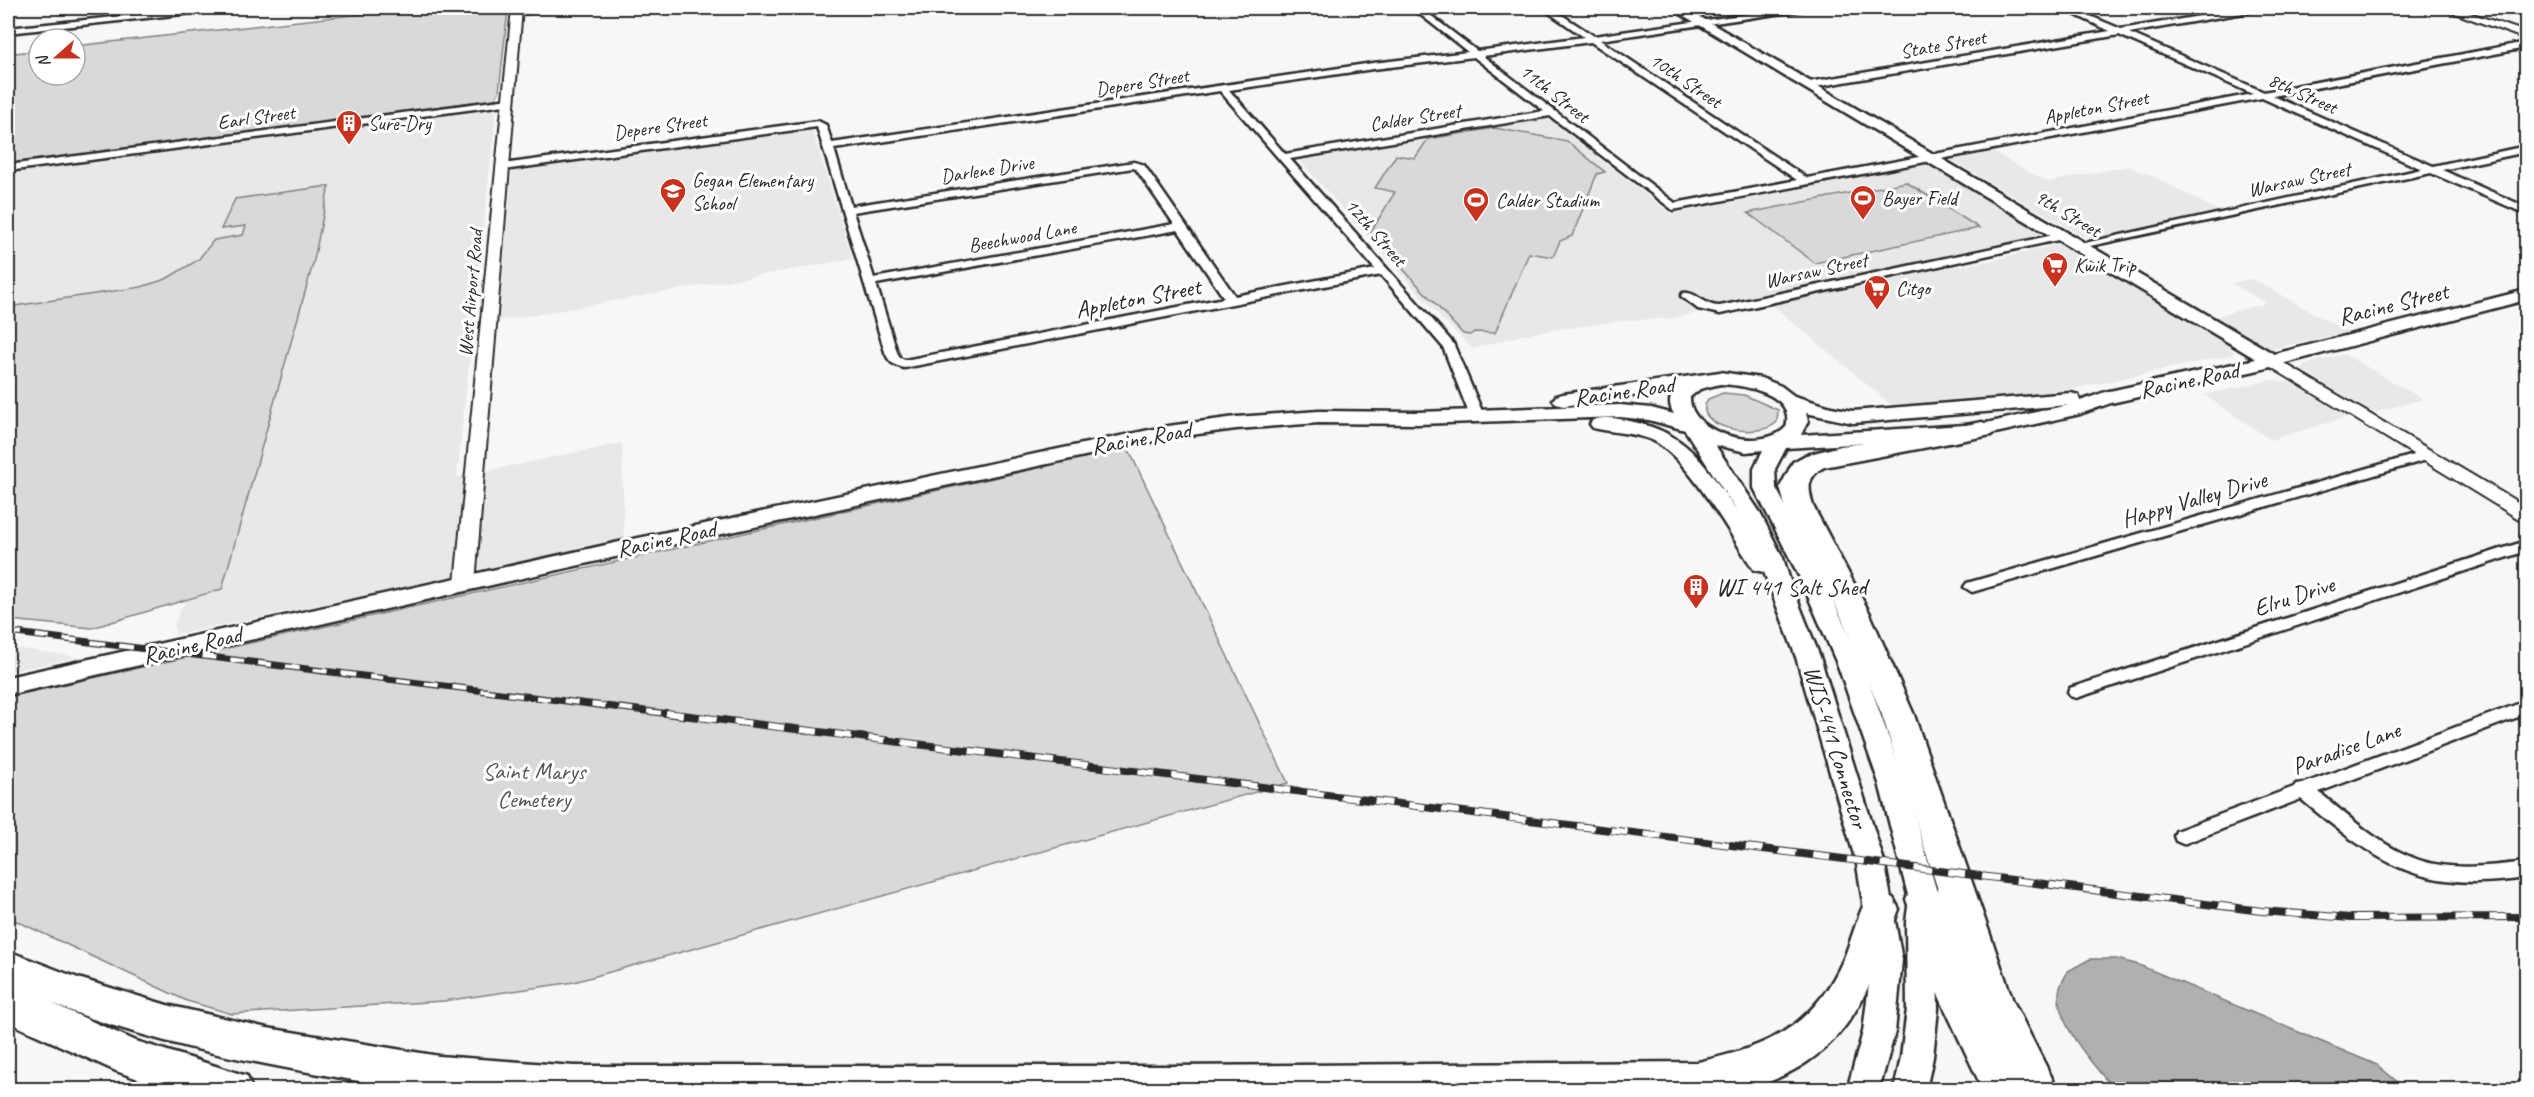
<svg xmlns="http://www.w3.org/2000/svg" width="2534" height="1097" viewBox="0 0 2534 1097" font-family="Caveat,sans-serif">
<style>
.built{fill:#e8e8e8}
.green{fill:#d9d9d9;stroke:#828282;stroke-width:1.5}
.water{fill:#b0b0b0;stroke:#7b7b7b;stroke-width:1.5}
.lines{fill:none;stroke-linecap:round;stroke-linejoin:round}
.minor-casing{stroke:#2b2b2b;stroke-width:5}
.tertiary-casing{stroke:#2b2b2b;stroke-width:4}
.secondary-casing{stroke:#2b2b2b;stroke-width:5}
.motorway-casing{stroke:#2b2b2b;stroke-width:5}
.minor{fill:#fff;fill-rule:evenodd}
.tertiary{fill:#fff;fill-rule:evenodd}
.secondary{fill:#fff;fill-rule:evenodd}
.motorway{fill:#fff;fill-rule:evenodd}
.rail-far1-casing{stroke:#2b2b2b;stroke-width:7}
.rail-casing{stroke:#2b2b2b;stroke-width:8}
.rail-far1{stroke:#fff;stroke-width:4.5;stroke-dasharray:14;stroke-linecap:butt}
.rail{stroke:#fff;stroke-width:6;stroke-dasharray:17;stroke-linecap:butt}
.labels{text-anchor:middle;stroke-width:6;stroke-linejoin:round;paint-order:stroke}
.far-street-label{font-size:20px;fill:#2b2b2b;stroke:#fff}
.far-poi-label{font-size:20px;fill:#2b2b2b;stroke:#fff;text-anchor:start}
.street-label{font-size:24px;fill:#2b2b2b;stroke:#fff}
.poi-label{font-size:24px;fill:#2b2b2b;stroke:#fff;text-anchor:start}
.park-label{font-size:24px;fill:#565656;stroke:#fff}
</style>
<rect width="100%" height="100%" fill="#f7f7f7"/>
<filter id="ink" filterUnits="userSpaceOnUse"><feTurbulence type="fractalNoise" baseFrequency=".0167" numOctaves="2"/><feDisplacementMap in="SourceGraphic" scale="12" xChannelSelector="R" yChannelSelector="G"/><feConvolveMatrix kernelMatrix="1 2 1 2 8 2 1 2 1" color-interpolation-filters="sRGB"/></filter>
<g filter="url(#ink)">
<!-- built -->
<path class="built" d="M478,109L496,110L457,477L622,443L624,542L175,635L174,624L231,505L8,310V171Z
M1545,119L1552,121L1671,214L1924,165L1938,169L2042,229L2044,235L1669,319L1630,320L1560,329L1522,335L1473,349L1441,318L1299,160Z
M811,126L853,259L499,321L512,168Z
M1993,152L2048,182L2128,166L2143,173H2147L2218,211L2095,238L2084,237L1951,160Z
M2063,243L2228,346L2234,352L2232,355L2064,391L1894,407L1771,304L1907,275L1994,260Z
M2252,279L2348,332L2271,349L2256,343L2212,317L2266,303L2231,283Z
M2344,354L2423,399L2373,413L2302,370L2303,365Z
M2272,380L2292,383L2348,417L2271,440L2204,395Z
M8,647L78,657L8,672Z"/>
<!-- green -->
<path class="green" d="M416,8H508L499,92L495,99L8,166V54L39,50V75H75V46Z
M1494,128L1567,141L1605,172L1597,174L1572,236L1560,241L1553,257L1529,253L1495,333L1474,332L1470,335L1463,334L1370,233L1395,192L1375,188L1396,155L1415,158L1428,139Z
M1906,182L1979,228L1815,263L1748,213Z
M329,186L314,260L222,589L92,628L10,620L8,608V307L141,287L166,279L198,260L214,240L243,235L246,226L221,229L235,199Z
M1723,393L1744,395L1778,410L1777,422C1758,441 1689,427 1708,399Z
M1128,448L1288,783L574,982L444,1001L232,1014L187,1001L8,917V707L12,696Z"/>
<!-- water -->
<path class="water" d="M2090,959H2117L2139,965L2377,1065L2406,1089H2114C2095,1067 2056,1024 2059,993C2059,986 2065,977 2068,971Z"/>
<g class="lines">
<!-- minor casing -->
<g class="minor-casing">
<path id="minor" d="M202,8H224L220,10L8,33V28Z
M537,8H561L557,10L516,14L512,12Z
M1412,8H1421L1477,51L1584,37L1542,8H1551L1594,36L1790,8H1807L1803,10L1600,40L1807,178L2253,94L2119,35L1809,88L1804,85L1809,82L2110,31L2061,8H2071L2121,29L2249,8H2265L2261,10L2129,33L2264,92L2526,42V48L2273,96L2433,166L2526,146V152L2442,170L2526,207V214L2431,173L2076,249V245L2080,244L2422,169L2262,98L1673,210L1550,116L1290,159L1453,343L1484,416L1477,420L1470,416L1443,347L1381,275L904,368C893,365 889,362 885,352L817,127L503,170L498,167L503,164L818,121L826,125L832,143L1373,63L1468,52ZM1591,42L1797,180L1675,203L1483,56ZM1474,57L1544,111L1285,154L1229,90L1373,69ZM1220,91L1375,269L1235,296L1144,165L1134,162L851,206L834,149ZM1133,168L1136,169L1174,224L874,278L853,212ZM1178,230L1224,298L905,360L900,358L897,352L876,284Z
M509,99L512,100V104L8,171V165Z
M2063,233L2067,234V238L1720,314L1698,309L1681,296L1683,293C1696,291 1705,307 1720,306Z
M2428,451L2435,455L2433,458L1972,592L1964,587L1967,583Z
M2526,541V551L2082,696L2076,698L2070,696L2068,692L2070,688Z
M2526,701V714L2319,792C2349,817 2381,847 2419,860C2452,871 2492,866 2526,862V878C2419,893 2380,865 2301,799L2183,844L2176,841L2174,836L2176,831L2294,787L2296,784L2305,783Z"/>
</g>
<!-- tertiary casing -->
<g class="tertiary-casing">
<path id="tertiary" d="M512,8H522L475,583L472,588L465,590L458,588L455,583Z
M2441,8H2455L2526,32V39Z
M2272,356L2526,507V521L2519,519L2266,364L2264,361Z"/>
</g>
<!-- secondary casing -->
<g class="secondary-casing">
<path id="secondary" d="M1671,8H1685L2274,354L2526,290V300L2259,370L2111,403L2080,414L1982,436L1786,448L1775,469L1776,488L1824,580L1863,666L1905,783L1939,899L1936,922L1938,1009L1933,1057L1926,1090H1894L1901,1057L1907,1009L1906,922L1909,899L1879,783L1838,666L1801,580L1754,488V469L1763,450L1746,452L1715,445L1759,511L1783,558L1791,584L1820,657L1885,865L1902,960L1895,1032L1879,1090H1847L1863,1032L1872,960L1857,865L1796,657L1764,572L1754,570C1730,535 1689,458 1652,440C1633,432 1613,433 1593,428L1590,424L1593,420C1606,416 1621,419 1634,422C1691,434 1709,471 1739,515L1685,430L1649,420L1620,417L1418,424L1319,423L1236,429L1168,438L624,555L8,695V677L624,541L1168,426L1236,417L1319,411L1418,412L1620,405L1651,408L1674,414C1669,406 1668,398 1675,390L1563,406L1556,404L1553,400L1556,396L1563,394L1720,372L1761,378L1781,386L1794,396L1831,407L1853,411L2071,393L2078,395L2080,401L2105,392L2256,359ZM1720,384C1743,385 1796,393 1786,427C1763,453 1688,434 1690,397L1700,389ZM2068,405L1982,424L1801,435L1808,421L1806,413L1853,423Z"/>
</g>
<!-- motorway casing -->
<g class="motorway-casing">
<path id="motorway" d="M1982,422L1991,425L1995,430L1991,435L1824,467C1806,477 1808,488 1813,506L1870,614L1914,715L2013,1001L2058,1090H1983L1937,992L1906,899L1911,888L1924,883L1938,890L1882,715L1840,614L1785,506L1780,487L1793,462L1806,455L1841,446L1887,440Z
M1880,893L1893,898L1899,909C1865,1001 1848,1059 1745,1090H410C289,1069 165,1050 51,1003L136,1041L247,1076L252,1090H169L116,1071L8,1022V951L78,978L167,1005L267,1028L439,1056L574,1066H1171L1698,1062C1768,1047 1814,1027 1844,958C1852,938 1857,917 1867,898Z"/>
</g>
<!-- minor -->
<use href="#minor" class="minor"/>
<!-- tertiary -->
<use href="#tertiary" class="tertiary"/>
<!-- secondary -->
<use href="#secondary" class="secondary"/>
<!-- motorway -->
<use href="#motorway" class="motorway"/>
<!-- rail-far1 casing -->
<g class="rail-far1-casing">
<path id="rail-far1" d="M8,632L678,715"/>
</g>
<!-- rail casing -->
<g class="rail-casing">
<path id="rail" d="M666,713L2262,911L2350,918L2526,917"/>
</g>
<!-- rail-far1 -->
<use href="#rail-far1" class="rail-far1"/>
<!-- rail -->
<use href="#rail" class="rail"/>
</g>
</g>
<!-- icons -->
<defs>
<g id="building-pin" transform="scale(1.35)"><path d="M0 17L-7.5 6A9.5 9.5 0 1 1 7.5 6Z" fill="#c8321e" stroke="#fff"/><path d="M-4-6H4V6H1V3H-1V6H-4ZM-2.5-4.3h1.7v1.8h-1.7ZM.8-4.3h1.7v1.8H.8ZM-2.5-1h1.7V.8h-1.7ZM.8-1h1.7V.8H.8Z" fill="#fff"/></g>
<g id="school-pin" transform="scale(1.35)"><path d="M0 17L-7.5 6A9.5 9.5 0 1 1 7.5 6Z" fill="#c8321e" stroke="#fff"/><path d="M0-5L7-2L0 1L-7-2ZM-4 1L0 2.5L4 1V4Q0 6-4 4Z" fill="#fff"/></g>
<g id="stadium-pin" transform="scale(1.35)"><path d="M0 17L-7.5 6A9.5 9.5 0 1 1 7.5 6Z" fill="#c8321e" stroke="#fff"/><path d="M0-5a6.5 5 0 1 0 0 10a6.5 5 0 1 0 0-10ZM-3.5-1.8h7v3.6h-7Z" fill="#fff"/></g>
<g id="supermarket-pin" transform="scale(1.35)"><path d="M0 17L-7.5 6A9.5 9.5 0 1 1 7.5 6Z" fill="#c8321e" stroke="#fff"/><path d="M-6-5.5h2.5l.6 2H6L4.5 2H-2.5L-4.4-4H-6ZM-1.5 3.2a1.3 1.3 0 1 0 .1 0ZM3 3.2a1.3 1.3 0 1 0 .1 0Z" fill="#fff"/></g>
</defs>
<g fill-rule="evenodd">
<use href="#building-pin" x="349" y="123"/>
<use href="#school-pin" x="673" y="191"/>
<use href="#stadium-pin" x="1863" y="198"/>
<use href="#stadium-pin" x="1476" y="200"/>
<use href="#supermarket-pin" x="2055" y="265"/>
<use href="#supermarket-pin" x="1877" y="288"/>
<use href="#building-pin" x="1696" y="587"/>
</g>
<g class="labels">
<!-- far-street labels -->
<g class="far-street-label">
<text transform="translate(1943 44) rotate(-10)" y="7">State Street</text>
<text transform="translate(1686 80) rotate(34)" y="7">10th Street</text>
<text transform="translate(1142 82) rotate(-9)" y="7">Depere Street</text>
<text transform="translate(1555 93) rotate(38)" y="7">11th Street</text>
<text transform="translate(2303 93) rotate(24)" y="7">8th Street</text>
<text transform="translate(2096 107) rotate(-11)" y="7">Appleton Street</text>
<text transform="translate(256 117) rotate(-8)" y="7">Earl Street</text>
<text transform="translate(1415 117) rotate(-9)" y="7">Calder Street</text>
<text transform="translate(660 126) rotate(-8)" y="7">Depere Street</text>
<text transform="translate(987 169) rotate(-9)" y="7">Darlene Drive</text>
<text transform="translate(2299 179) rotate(-12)" y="7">Warsaw Street</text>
<text transform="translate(2068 213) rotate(31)" y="7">9th Street</text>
<text transform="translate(1376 232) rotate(49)" y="7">12th Street</text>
<text transform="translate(1022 236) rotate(-10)" y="7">Beechwood Lane</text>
<text transform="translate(1816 270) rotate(-12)" y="7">Warsaw Street</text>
<text transform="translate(470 293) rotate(-85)" y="7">West Airport Road</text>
</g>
<!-- far-poi labels -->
<g class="far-poi-label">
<text x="368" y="130">Sure-Dry</text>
<text x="692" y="187">Gegan Elementary<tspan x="692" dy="23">School</tspan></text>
<text x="1882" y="205">Bayer Field</text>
<text x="1496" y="207">Calder Stadium</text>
<text x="2074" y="272">Kwik Trip</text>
<text x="1896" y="295">Citgo</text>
</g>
<!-- street labels -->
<g class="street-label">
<text transform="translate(1138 298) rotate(-11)" y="8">Appleton Street</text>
<text transform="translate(2393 304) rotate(-14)" y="8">Racine Street</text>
<text transform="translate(2189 380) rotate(-12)" y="8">Racine Road</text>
<text transform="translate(1624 391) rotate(-8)" y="8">Racine Road</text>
<text transform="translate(1141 438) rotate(-10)" y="8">Racine Road</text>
<text transform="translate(2194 499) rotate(-16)" y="8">Happy Valley Drive</text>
<text transform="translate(666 539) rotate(-12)" y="8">Racine Road</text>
<text transform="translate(2294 596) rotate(-18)" y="8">Elru Drive</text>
<text transform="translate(192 645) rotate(-13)" y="8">Racine Road</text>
<text transform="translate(1836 747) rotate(73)" y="8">WIS-441 Connector</text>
<text transform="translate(2346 748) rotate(-20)" y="8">Paradise Lane</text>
</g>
<!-- poi labels -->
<g class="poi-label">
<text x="1716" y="595">WI 441 Salt Shed</text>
</g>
<!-- park labels -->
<g class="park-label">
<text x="534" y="779">Saint Marys<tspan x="534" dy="28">Cemetery</tspan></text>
</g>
</g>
<!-- margin -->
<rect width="2534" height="1097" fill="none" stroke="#fff" stroke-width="30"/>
<rect x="15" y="15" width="2504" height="1067" fill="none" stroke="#2b2b2b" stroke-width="2" filter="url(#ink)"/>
<!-- north arrow -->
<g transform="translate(57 57) rotate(249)"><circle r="28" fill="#ffffff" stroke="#aaaaaa" stroke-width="1.5"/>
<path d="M0-4.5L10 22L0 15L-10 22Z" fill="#c8321e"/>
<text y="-9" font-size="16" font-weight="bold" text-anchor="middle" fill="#2b2b2b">N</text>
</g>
</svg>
